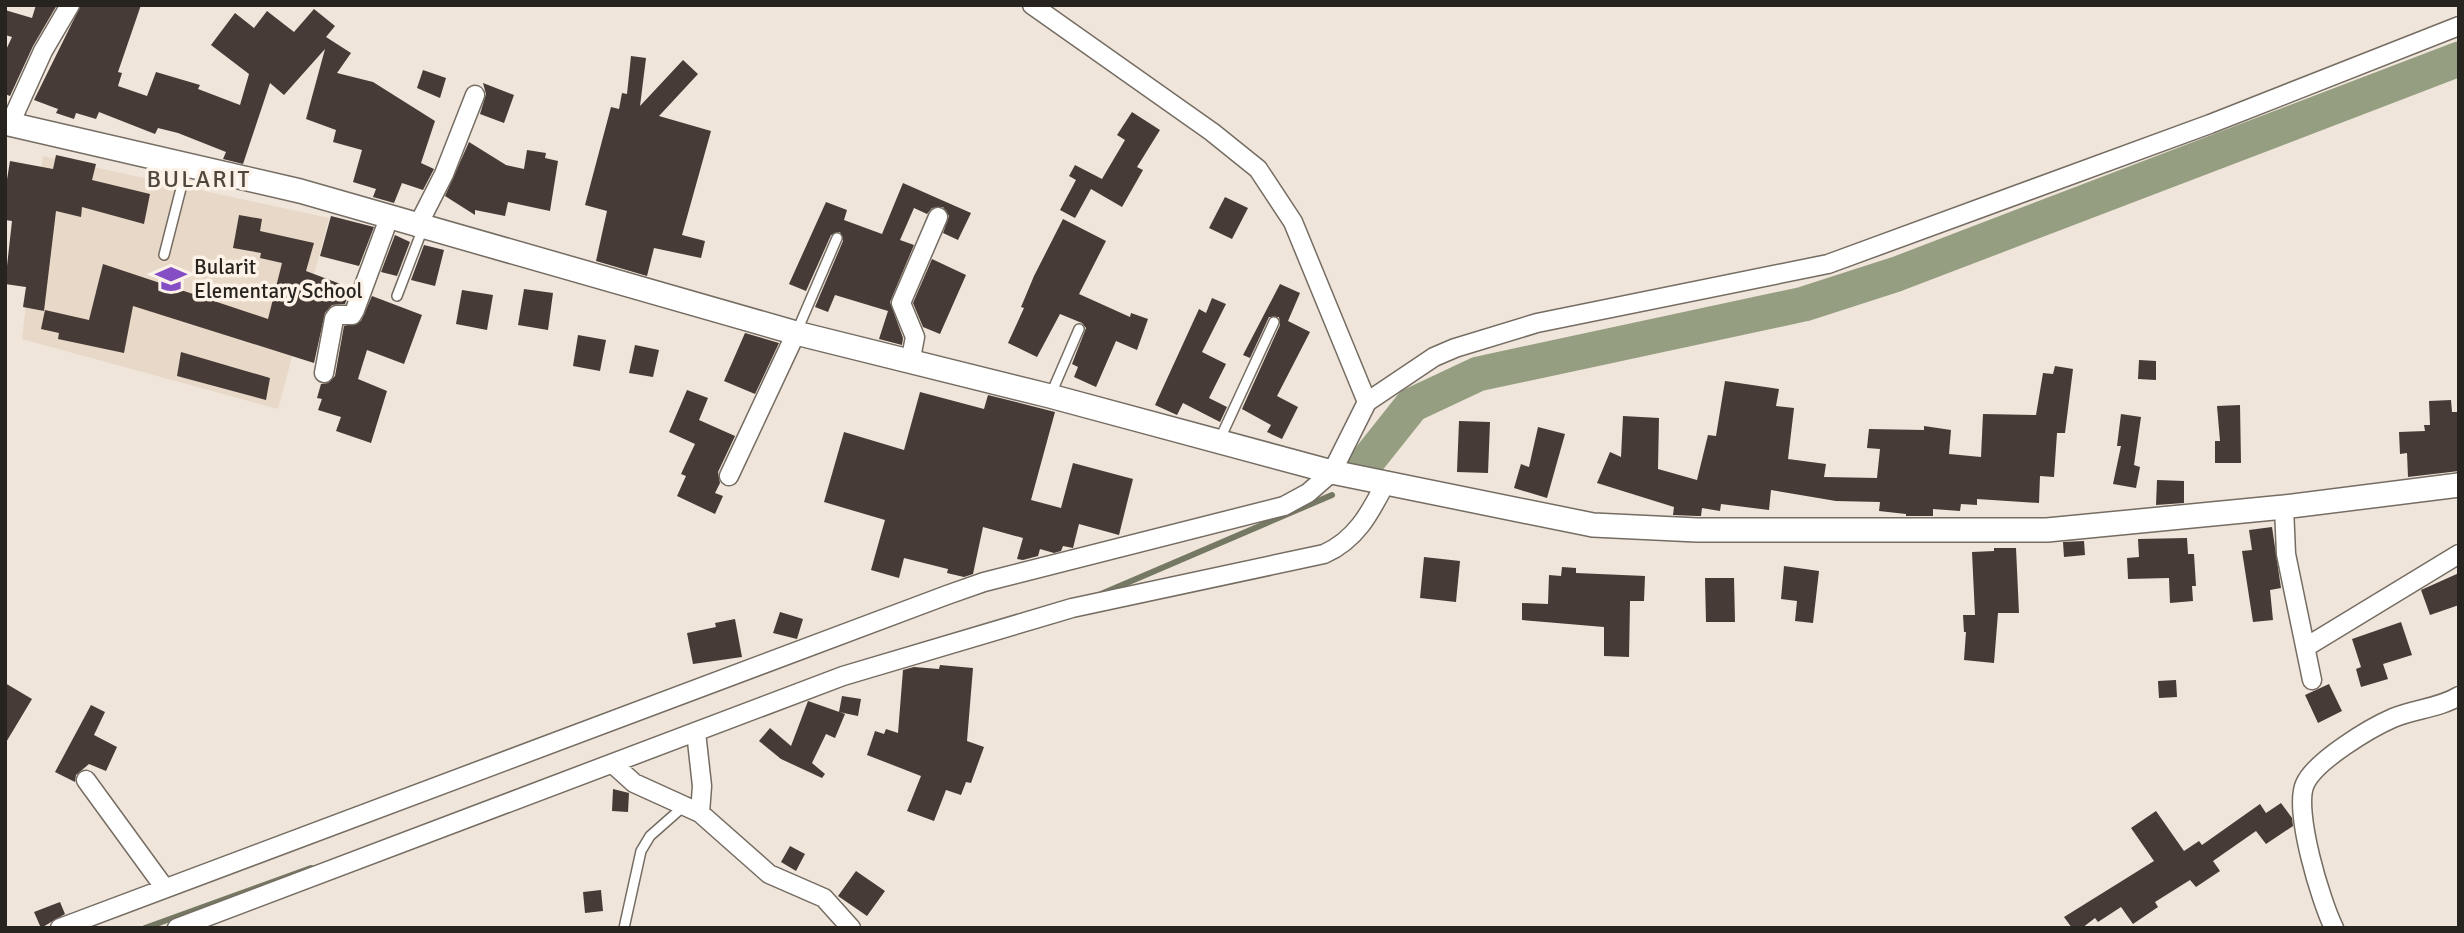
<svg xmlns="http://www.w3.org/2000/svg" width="2464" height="933" viewBox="0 0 2464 933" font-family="Signika,sans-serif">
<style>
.built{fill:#e8d8c7}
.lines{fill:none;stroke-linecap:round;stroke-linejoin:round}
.stream{stroke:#757964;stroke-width:6}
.river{stroke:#969e81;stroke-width:35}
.building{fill:#463b36}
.service-casing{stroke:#756c62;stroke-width:12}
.minor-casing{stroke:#756c62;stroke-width:21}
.tertiary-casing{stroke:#756c62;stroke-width:26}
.service{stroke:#fff;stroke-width:9}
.minor{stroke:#fff;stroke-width:18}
.tertiary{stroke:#fff;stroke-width:23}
.labels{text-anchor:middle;stroke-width:7;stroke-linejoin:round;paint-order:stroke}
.poi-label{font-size:21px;fill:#27231f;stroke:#fdf2e7;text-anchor:start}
.quarter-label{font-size:24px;letter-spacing:2px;fill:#50483f;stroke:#fdf2e7}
</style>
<rect width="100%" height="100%" fill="#efe5da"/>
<!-- built -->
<path class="built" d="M43,156L329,218L278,409L22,339Z"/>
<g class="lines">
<!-- stream -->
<path class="stream" d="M1101,594L1332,495
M145,928L311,868"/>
<!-- river -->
<path class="river" d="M1365,464L1412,405L1478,374L1804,304L1897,274L2459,59"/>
</g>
<!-- building -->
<path class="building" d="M36,5H57L33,46L10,96L5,94V52L12,37L5,35V10L32,18Z
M81,5H141L118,72L122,73L118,86L147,96L156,72L200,85L198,89L240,105L249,74L211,45L235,13L254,28L267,11L294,32L314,9L335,26L326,37L351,53L337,73L373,82L435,121L421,163L434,169L423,190L402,183L394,203L373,197L376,189L353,182L362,150L333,142L336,130L306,119L325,49L284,95L270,83L243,164L223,159L226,152L178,133L158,128L155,134L99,112L96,119L76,113L74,119L56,113L58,109L34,100Z
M631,56L646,58L640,106L683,60L698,74L659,116L711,131L682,235L705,241L701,258L654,248L647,276L596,261L607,211L585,205L611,107L619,109L622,93L627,94Z
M423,70L446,78L440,98L417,88Z
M483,83L514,95L504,123L480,114L486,94Z
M1132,112L1160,130L1137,167L1143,170L1122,207L1091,189L1075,218L1060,210L1076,180L1069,176L1075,165L1102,179L1125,140L1117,135Z
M469,142L506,165L524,169L527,150L546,153L545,158L558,161L550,211L508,202L505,216L475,210V215L445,196Z
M56,155L96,164L92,180L150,194L144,224L82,207L81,217L56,211L44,311L23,307L26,287L5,284L12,221L5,220V192L10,161L53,169Z
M903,183L971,213L958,240L943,233L949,216L943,207L932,208L927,214L914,208L900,240L914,245L890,302L903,338L902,345L879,339L888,311L835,295L828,312L815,307L843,241L840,232L831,235L806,291L789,284L826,202L847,210L844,220L882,234Z
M1225,197L1248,208L1232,239L1209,228Z
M239,215L262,219L260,231L314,243L306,271L351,288L345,304L332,305L325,313L314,363L133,306L124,353L58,339L59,333L41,329L45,310L89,320L103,264L268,319L282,263L260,258L261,253L233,248Z
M331,216L374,227L359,266L320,256Z
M1063,219L1106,241L1079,294L1130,317L1131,313L1148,319L1137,350L1116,341L1096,387L1074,377L1078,367L1072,364L1086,328L1082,323L1060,314L1037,357L1008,343L1024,308L1021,307L1034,276Z
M395,235L410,242L397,276L381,272Z
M424,245L444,250L435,286L411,280Z
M932,259L966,275L940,334L923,327L913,303Z
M1280,284L1300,293L1288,321L1310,332L1277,396L1298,407L1282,439L1267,432L1271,425L1242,409L1280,325L1279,317H1269L1250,358L1243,355Z
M524,289L553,293L548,330L518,325Z
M462,290L493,295L487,330L456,324Z
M372,296L422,315L404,364L367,350L358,379L387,391L371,443L336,431L341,417L318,410L322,399L317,398L321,384L328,383L335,376L344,326L361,321Z
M1212,298L1226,304L1202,352L1226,364L1209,398L1227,407L1220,422L1183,403L1177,415L1155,405L1199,309L1206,313Z
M745,333L779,343L755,394L724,381Z
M578,335L606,340L600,371L573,366Z
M635,345L659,350L653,377L629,373Z
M181,352L270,378L266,400L177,376Z
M2139,360L2156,361V380L2138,379Z
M2055,366L2073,369L2065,433H2057L2054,477L2040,476L2039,503L1977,499V505L1961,504L1960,511L1933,509V516H1906V514L1879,511L1880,502L1836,501L1771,490L1769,510L1721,504L1720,511L1702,508L1701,516H1697L1673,515L1674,507L1597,483L1610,452L1621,457L1623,416L1659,418L1658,469L1697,480L1708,435L1716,436L1725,381L1779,389L1776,406L1794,408L1788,459L1826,464L1824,477L1877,478L1880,449L1867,448L1869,429L1924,430V426L1951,430L1949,454L1981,457L1983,414L2036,415L2043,373L2053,374Z
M687,390L708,398L699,420L735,436L718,472L720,483L715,493L723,496L715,514L677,496L686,476L681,474L695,444L669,432Z
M920,392L984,409L988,395L1055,412L1031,500L1061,508L1073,463L1133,479L1119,535L1079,524L1073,548L1063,546L1061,551L1054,553L1040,549L1038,556L1023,560L1017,559L1023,538L983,527L973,574L964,577L947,573L948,569L904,558L899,578L871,570L885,520L824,502L844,432L904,450Z
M2451,400L2452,412H2459V471L2408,477L2407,453L2400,454L2399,432L2425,431L2424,425H2430L2429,401Z
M2240,405L2241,463H2215V441H2220L2217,406Z
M2121,414L2141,417L2134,465L2140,467L2136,488L2113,484L2121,446H2117Z
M1459,421L1490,422L1488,473L1457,472Z
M1538,427L1565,434L1547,498L1514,488L1521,464L1529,467Z
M2157,480L2184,481V503L2156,505Z
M2272,527L2281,588L2270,590L2273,620L2253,622L2242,551L2252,550L2249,530Z
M2187,538L2188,554H2194L2196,586H2192L2193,601L2170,603L2169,578L2128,579L2127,558L2139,557L2138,539Z
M2084,541L2085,555L2064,557L2063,542Z
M1994,548H2016L2019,613H1998L1994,663L1964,660L1966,632H1964L1963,615H1975L1972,552L1994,551Z
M1424,557L1460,561L1456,602L1420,598Z
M1784,566L1819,571L1813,623L1795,621L1797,601L1781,599Z
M1562,567L1576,568V573L1645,576L1644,601H1630L1629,657L1604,656V627L1522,620V603L1548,604L1549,575L1561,576Z
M2459,573V605L2430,615L2421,590Z
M1705,578H1734L1735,622H1706Z
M780,612L803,619L797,639L773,633Z
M735,619L742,657L693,664L687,633L716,627L715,623Z
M2401,622L2412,655L2383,664L2388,679L2361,687L2356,669L2361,667L2352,639Z
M940,665L973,668L967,741L984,747L971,783L966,782L961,795L946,790L934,821L907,811L921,776L867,755L875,731L884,734L886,729L898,733L903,670L914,667L939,669Z
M2176,680L2177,697L2159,698L2158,681Z
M5,683L32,699L5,744Z
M2329,684L2342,711L2318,723L2305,695Z
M842,696L861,699L858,716L839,712Z
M808,701L845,714L835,738L826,734L812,763L825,774L822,778L781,759L759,741L770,728L791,746Z
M91,705L105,712L94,735L117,747L106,771L89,764L76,775L75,782L55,772Z
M613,789L629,793L628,812L612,811Z
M2281,803L2292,818L2293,826L2266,844L2256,831L2213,861L2220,871L2196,887L2190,880L2155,902L2158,907L2133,924L2121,907L2098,922L2095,918L2082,928H2072L2064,917L2154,861L2131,828L2156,811L2184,851L2199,841L2202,845L2260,804L2266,813Z
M790,846L805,854L796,871L781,862Z
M856,871L885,891L867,916L838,896Z
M601,890L603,911L585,913L583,892Z
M60,902L65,914L41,928L34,912Z"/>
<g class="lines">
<!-- service casing -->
<g class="service-casing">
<path id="service" d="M164,255L187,165
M397,296L423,228
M797,331L837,238
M1051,394L1079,329
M1219,441L1274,322
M624,928L641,851L650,836L684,806"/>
</g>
<!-- minor casing -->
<g class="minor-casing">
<path id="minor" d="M1032,5L1212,132L1258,169L1293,222L1367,402
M10,124L43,51L70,5
M417,227L444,174L475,95
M910,363L915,337L901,303L938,217
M324,373L334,319L337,315H352L355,310L389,218
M729,476L796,333
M2284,507L2286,554L2312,680
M2306,647L2459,554
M696,732L702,786L700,813
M613,764L634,783L700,813L769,874L824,898L851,928
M86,780L164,887
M60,928L947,595L984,582L1284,506L1308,493L1332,472L1367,402L1434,357L1455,348L1537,323L1828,264L2210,124L2459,26
M177,928L843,676L1072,608L1324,554C1356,540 1370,513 1385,484
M2334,928C2321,902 2293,810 2305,784C2315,761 2370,728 2393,718C2414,709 2440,708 2459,696"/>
</g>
<!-- tertiary casing -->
<g class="tertiary-casing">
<path id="tertiary" d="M5,123L300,191L796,333L1050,396L1332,472L1593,525L1697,530H2047L2284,507L2459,485"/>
</g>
<!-- service -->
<use href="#service" class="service"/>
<!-- minor -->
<use href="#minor" class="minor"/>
<!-- tertiary -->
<use href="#tertiary" class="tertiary"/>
</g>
<!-- icons -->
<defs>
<g id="school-bare" transform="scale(2.415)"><path d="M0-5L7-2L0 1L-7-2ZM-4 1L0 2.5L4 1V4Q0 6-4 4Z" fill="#854ec5" stroke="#fdf2e7" stroke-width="2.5" paint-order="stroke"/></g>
</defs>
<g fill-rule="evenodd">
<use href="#school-bare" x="171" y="279"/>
</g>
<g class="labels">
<!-- poi labels -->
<g class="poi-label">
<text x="194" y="274">Bularit<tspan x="194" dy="24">Elementary School</tspan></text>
</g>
<!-- quarter labels -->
<g class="quarter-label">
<text x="199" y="187">BULARIT</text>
</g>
</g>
<!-- border -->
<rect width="2464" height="933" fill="none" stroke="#27231f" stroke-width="14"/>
</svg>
